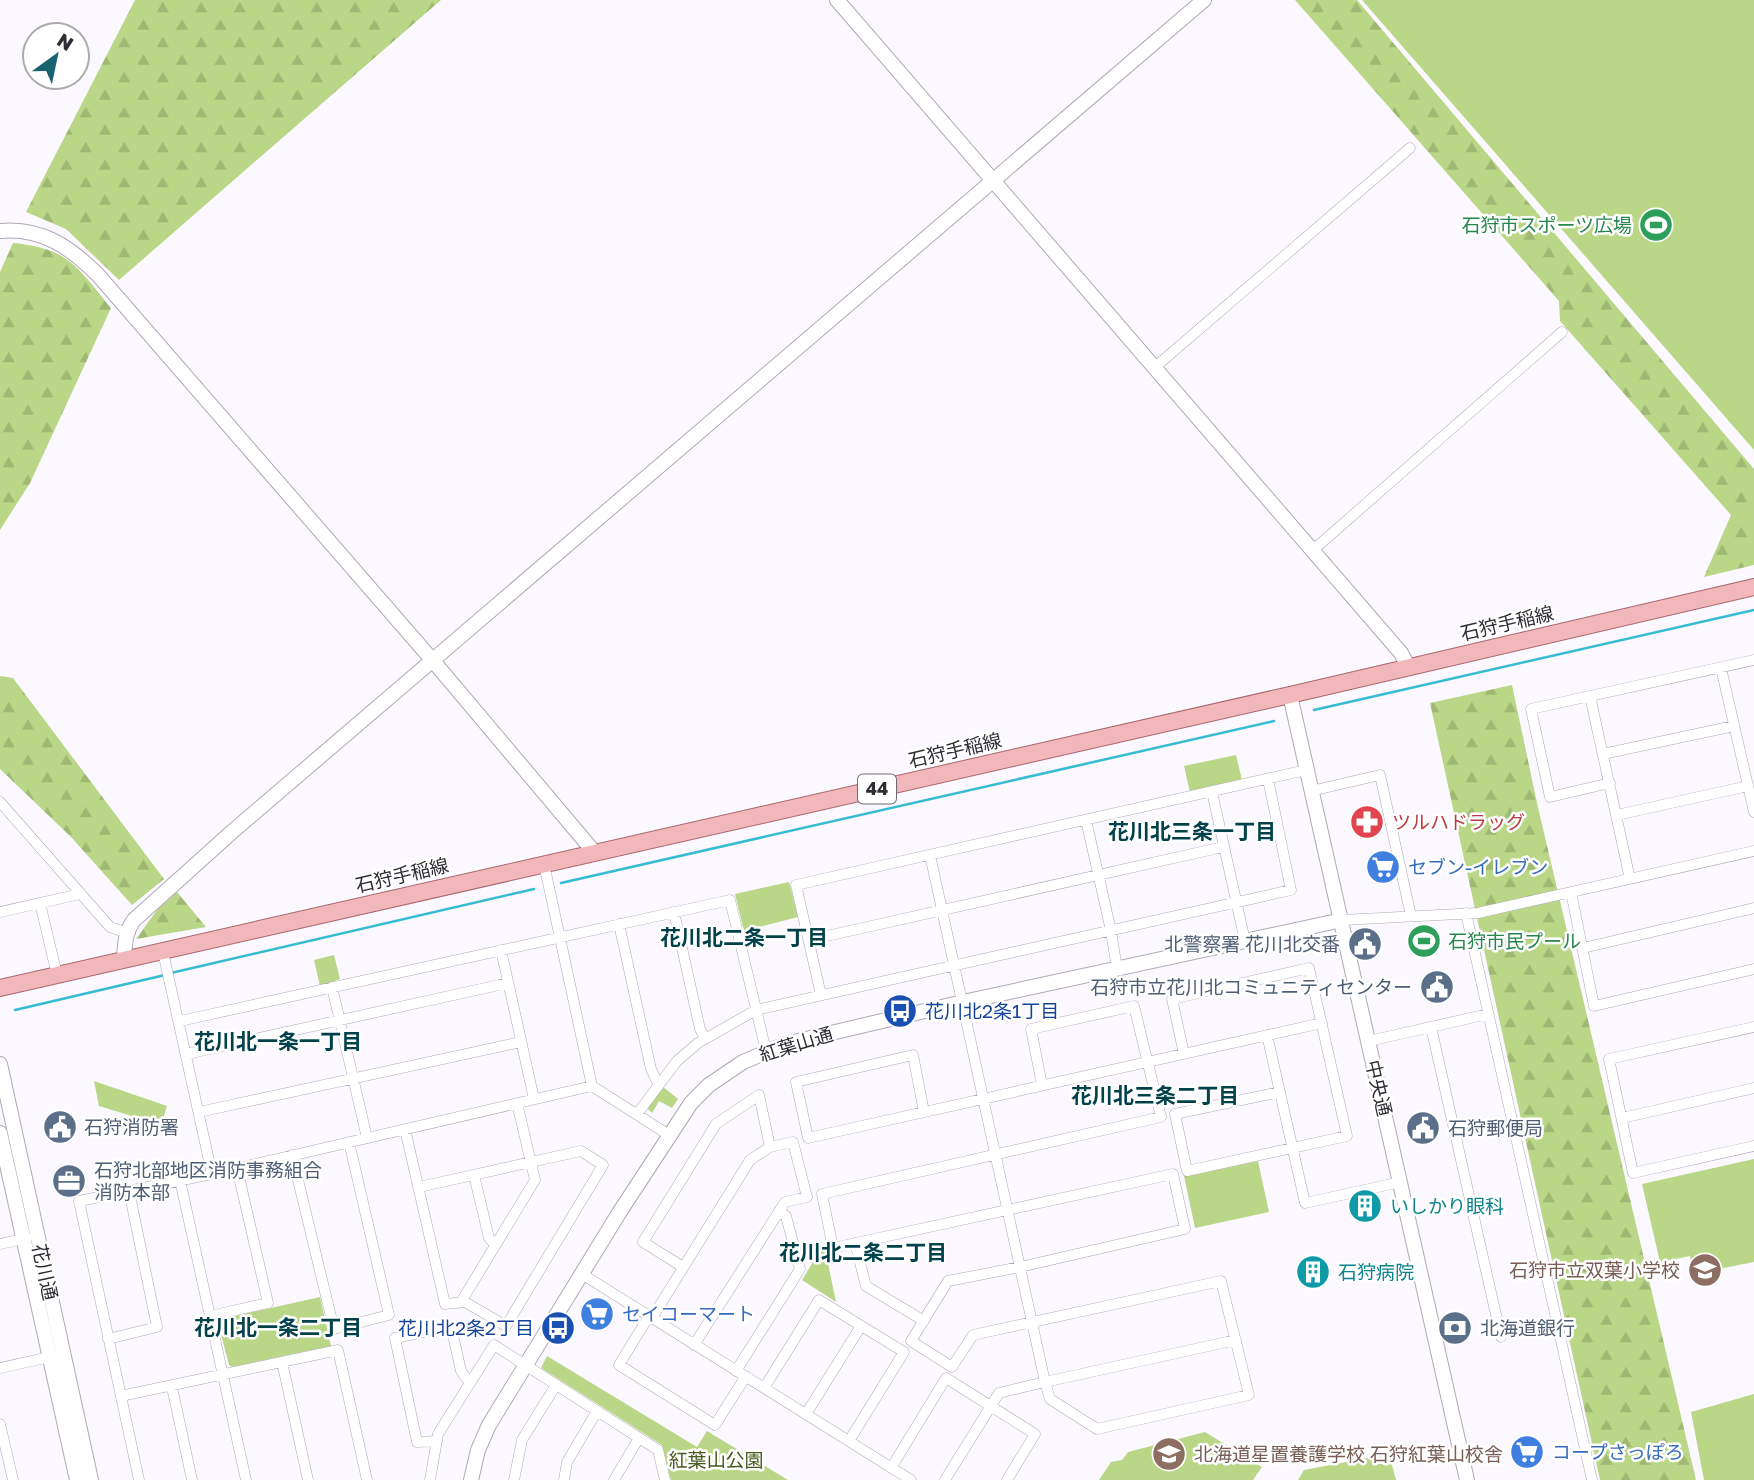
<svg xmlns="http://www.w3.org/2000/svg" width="1754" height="1480" viewBox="0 0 1754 1480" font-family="'Golos Text','Noto Sans JP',sans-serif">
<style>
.forest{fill:url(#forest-firs)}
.park{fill:#b9d786}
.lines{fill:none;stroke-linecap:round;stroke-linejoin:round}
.stream{stroke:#35bcd2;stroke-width:2.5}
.street-casing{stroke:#b0a8b7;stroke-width:11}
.secondary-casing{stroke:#b0a8b7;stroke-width:16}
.primary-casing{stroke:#a8676e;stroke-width:18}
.street{stroke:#fff;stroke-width:10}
.secondary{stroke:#fff;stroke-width:14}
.primary{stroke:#f2b7bb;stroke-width:16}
.labels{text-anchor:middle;stroke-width:5;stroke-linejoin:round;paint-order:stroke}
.shield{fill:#fff;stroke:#6d6b70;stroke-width:2}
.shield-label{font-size:18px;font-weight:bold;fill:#2f2c32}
.leisure-label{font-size:19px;fill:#27864d;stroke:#fff;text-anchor:end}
.street-label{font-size:19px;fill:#2f2c32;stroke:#fff}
.health-label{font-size:19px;fill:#be3a42;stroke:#fff;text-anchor:start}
.shop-label{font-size:19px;fill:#366cbe;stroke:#fff;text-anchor:start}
.service-label{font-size:19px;fill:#4e5e75;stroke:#fff;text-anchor:start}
.transit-label{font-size:19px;fill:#164399;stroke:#fff;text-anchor:start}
.culture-label{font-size:19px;fill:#0d838f;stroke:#fff;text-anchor:start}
.education-label{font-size:19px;fill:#785e54;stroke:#fff;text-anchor:end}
.park-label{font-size:19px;fill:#475a1e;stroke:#fff}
.neighbourhood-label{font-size:21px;font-weight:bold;fill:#00414a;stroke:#fff}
</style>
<defs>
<pattern id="forest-firs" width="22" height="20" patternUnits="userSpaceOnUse" patternTransform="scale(1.75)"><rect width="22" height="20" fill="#b9d786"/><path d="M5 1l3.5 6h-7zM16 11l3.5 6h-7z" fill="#9fb974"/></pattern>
</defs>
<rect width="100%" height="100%" fill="#fcf8ff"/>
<!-- forest -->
<path class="forest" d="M135,0H441L119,280L66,229L26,212Z
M1295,0H1357L1754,469V565L1704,577L1731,515L1560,321L1559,301Z
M13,243C69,248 78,268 111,308L30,483L0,530V272Z
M0,676L13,678L164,879L132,905L71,837L0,769Z
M1512,685L1537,803L1696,1480H1600L1430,703Z
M177,892L206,927L136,939L157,910Z"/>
<!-- park -->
<path class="park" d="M1362,0H1754V450Z
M1236,755L1242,780L1190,793L1184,766Z
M789,882L798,917L744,931L735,894Z
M334,955L340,979L320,986L314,960Z
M94,1081L167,1106L161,1125L99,1106Z
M662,1086L678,1099L672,1108L659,1101L652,1113L646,1107Z
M1754,1159V1262L1694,1274L1690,1256L1660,1262L1642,1184Z
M1258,1161L1269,1212L1195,1228L1184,1176Z
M824,1244L836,1302L802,1280Z
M320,1297L331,1346L232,1367L229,1365L218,1323L221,1319Z
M547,1356L697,1447L707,1431L788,1480H671L662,1445L541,1368Z
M1754,1394V1480H1704L1691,1412Z
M1205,1432L1262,1467L1253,1480H1099L1111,1462L1122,1460L1128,1452Z
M1389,1454L1396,1480H1298L1304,1470Z"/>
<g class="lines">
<!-- stream -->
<path class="stream" d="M1314,710L1754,610
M561,883L1274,721
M171,973L534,889
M15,1010L165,975"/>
<!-- street casing -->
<g class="street-casing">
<path id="street" d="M1154,368L1410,148
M1312,551L1562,332
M1721,668L1754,812
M1590,696L1630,879
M1603,754L1734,726
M1610,783L1550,797L1531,709L1754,660
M1311,791L1380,775L1411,916
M1212,792L1245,941
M0,802L110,927L127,933
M1617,815L1748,786
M1086,820L1111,931L1117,969
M930,855L1045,1382L999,1393L945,1480
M544,864L592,1086L669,1135
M1571,892L1594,1006L1754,969
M40,903L57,975
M0,912L80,894
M674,912L700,1029L705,1038
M1466,913L1592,1480
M1342,920L1478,913L1754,851
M619,924L651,1069L658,1084
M809,940L1223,847
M1583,948L1754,908
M501,950L534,1099
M163,952L212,1174
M332,987L367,1138
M821,995L796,885L1306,770
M180,1021L730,900L766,1051
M1431,1027L1501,1337
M1754,1027L1609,1059L1633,1173L1754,1146
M1267,1035L1305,1203L1401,1182
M1369,1041L1488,1014
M187,1054L508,983
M1184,1054L1172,999L1309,968L1347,1136L1187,1171L1175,1114L1280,1092
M1042,1085L1031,1029L1134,1006L1161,1117L822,1194L833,1248L1173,1174L1185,1229L1020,1267L948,1281L911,1341L952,1367L973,1335L1221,1281L1249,1395L1097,1429L1050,1399L1045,1382L1236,1340
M199,1112L521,1042
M924,1112L913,1055L796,1082L808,1138L1322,1023
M637,1114L677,1061L698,1043L756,1010L1291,890L1268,779
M1622,1118L1754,1088
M405,1129L445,1304L465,1302L506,1326L603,1165L581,1151L419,1187
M292,1155L334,1329L389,1315L349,1142
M474,1175L489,1238L495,1245
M180,1180L246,1480
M855,1243L866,1286L924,1321
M0,1244L27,1238
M683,1267L643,1242L716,1124L759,1095L770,1147
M582,1274L911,1480
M461,1302L535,1180L517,1103
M210,1316L268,1303L237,1168
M649,1316L619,1365L715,1425L746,1376
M652,1318L750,1160L770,1147L793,1142L807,1197L785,1202L694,1345
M108,1339L157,1327L129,1191
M282,1362L308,1480
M0,1368L54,1356
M736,1371L800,1269L786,1216L779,1211
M172,1387L192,1480
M764,1388L819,1300L904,1352L849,1441
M121,1396L338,1350L367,1480
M806,1414L861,1326
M0,1424L13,1480
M437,1441L417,1442L395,1338L451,1326L461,1371L470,1383
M891,1468L946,1378L1035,1434L1007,1480
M139,1480L79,1201L212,1174L592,1086
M430,1480L438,1434L494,1345L658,1450L665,1480
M514,1480L522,1440L556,1385
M564,1480L567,1462L597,1411
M614,1480L639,1438"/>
</g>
<!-- secondary casing -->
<g class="secondary-casing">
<path id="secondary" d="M837,0L1401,653L1409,668
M0,231C41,227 70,247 98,275L434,662L595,853
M1290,695L1467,1480
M124,959C125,944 125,932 134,920L233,831L1204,0
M0,1064L91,1480
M0,1133L77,1480
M471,1480L478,1450L489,1425L619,1213L691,1103L709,1085L743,1062L783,1045L814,1037L963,1002L1342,920"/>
</g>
<!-- primary casing -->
<g class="primary-casing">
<path id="primary" d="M0,988L1290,695L1754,587"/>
</g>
<!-- street -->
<use href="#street" class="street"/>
<!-- secondary -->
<use href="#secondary" class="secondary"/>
<!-- primary -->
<use href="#primary" class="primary"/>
</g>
<!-- icons -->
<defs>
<g id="stadium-disc" transform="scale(1.75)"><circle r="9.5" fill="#2e9e5b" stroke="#fff"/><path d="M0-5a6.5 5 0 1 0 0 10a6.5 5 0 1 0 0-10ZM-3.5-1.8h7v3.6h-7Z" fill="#fff"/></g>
<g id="pharmacy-disc" transform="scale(1.75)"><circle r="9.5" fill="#e0444e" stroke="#fff"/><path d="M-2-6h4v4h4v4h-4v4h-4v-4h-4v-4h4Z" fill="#fff"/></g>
<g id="supermarket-disc" transform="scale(1.75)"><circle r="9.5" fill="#3f7fe0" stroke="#fff"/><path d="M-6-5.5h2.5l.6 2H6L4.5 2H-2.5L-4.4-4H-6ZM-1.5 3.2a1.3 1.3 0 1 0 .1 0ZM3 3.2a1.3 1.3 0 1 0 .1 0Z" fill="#fff"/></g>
<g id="civic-disc" transform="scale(1.75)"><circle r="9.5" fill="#5c6f8a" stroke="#fff"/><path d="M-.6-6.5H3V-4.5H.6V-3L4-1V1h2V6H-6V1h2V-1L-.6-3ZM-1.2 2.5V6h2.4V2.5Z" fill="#fff"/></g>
<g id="bus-disc" transform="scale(1.75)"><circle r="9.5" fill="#1a4fb4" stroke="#fff"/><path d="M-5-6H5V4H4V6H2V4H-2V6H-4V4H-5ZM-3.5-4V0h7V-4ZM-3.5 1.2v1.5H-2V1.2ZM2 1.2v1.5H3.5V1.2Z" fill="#fff"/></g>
<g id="office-disc" transform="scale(1.75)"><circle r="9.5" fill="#5c6f8a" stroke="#fff"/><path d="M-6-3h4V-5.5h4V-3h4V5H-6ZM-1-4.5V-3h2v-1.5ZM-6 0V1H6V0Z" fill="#fff"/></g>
<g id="building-disc" transform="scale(1.75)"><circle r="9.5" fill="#0f9aa8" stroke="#fff"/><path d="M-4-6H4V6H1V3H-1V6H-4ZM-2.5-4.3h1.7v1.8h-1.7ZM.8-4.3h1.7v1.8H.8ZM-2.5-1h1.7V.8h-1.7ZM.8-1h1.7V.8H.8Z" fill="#fff"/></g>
<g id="school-disc" transform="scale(1.75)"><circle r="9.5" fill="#8d6e63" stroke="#fff"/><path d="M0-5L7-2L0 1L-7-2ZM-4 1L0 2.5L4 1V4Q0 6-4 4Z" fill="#fff"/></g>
<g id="bank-disc" transform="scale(1.75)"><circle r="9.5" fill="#5c6f8a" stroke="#fff"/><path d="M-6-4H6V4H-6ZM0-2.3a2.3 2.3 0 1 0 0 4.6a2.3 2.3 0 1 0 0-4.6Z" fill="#fff"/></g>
</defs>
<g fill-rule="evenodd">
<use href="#stadium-disc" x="1656" y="225"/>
<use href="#pharmacy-disc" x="1367" y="822"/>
<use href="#supermarket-disc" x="1383" y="867"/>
<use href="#stadium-disc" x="1424" y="941"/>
<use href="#civic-disc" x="1365" y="944"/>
<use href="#civic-disc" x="1437" y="987"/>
<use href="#bus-disc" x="900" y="1011"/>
<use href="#civic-disc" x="60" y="1127"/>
<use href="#civic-disc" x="1423" y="1128"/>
<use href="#office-disc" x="69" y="1181"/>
<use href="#building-disc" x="1365" y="1206"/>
<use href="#school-disc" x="1705" y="1270"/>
<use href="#building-disc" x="1313" y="1272"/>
<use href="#supermarket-disc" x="597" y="1314"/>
<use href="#bus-disc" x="558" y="1328"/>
<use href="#bank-disc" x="1455" y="1328"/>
<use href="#supermarket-disc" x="1527" y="1452"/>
<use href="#school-disc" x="1169" y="1454"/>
</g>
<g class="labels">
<!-- shield labels -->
<rect class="shield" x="858" y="774.5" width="38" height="29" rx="5"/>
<g class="shield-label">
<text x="877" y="795">44</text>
</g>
<!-- leisure labels -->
<g class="leisure-label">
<text x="1632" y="232">石狩市スポーツ広場</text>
<text x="1448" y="948" text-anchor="start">石狩市民プール</text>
</g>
<!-- street labels -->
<g class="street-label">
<text transform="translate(1507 623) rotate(-13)" y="7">石狩手稲線</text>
<text transform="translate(955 750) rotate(-13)" y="7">石狩手稲線</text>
<text transform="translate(402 875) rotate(-13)" y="7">石狩手稲線</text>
<text transform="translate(796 1044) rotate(-17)" y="7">紅葉山通</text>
<text transform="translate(1379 1088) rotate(77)" y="7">中央通</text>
<text transform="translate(45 1272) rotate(78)" y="7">花川通</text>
</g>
<!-- health labels -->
<g class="health-label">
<text x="1392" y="829">ツルハドラッグ</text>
</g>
<!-- shop labels -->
<g class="shop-label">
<text x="1408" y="874">セブン-イレブン</text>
<text x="622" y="1321">セイコーマート</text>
<text x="1552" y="1459">コープさっぽろ</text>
</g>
<!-- service labels -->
<g class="service-label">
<text x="1340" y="951" text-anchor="end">北警察署 花川北交番</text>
<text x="1412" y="994" text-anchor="end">石狩市立花川北コミュニティセンター</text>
<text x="84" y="1134">石狩消防署</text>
<text x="1448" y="1135">石狩郵便局</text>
<text x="94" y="1177">石狩北部地区消防事務組合<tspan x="94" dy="22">消防本部</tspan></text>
<text x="1480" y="1335">北海道銀行</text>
</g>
<!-- transit labels -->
<g class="transit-label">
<text x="925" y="1018">花川北2条1丁目</text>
<text x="534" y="1335" text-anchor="end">花川北2条2丁目</text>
</g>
<!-- culture labels -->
<g class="culture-label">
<text x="1390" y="1213">いしかり眼科</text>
<text x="1338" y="1279">石狩病院</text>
</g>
<!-- education labels -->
<g class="education-label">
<text x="1680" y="1277">石狩市立双葉小学校</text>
<text x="1194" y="1461" text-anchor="start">北海道星置養護学校 石狩紅葉山校舎</text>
</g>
<!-- park labels -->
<g class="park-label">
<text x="716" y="1467">紅葉山公園</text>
</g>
<!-- neighbourhood labels -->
<g class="neighbourhood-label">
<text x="1192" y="839">花川北三条一丁目</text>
<text x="744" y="945">花川北二条一丁目</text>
<text x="278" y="1049">花川北一条一丁目</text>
<text x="1155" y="1103">花川北三条二丁目</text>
<text x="863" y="1260">花川北二条二丁目</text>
<text x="278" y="1335">花川北一条二丁目</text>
</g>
</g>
<!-- north arrow -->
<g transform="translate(56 56) rotate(33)"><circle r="33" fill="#ffffff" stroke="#acabad" stroke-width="2"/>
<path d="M0-5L12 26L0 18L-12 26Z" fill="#18636f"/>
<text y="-10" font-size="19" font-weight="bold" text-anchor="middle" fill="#2f2c32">N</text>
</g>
</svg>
